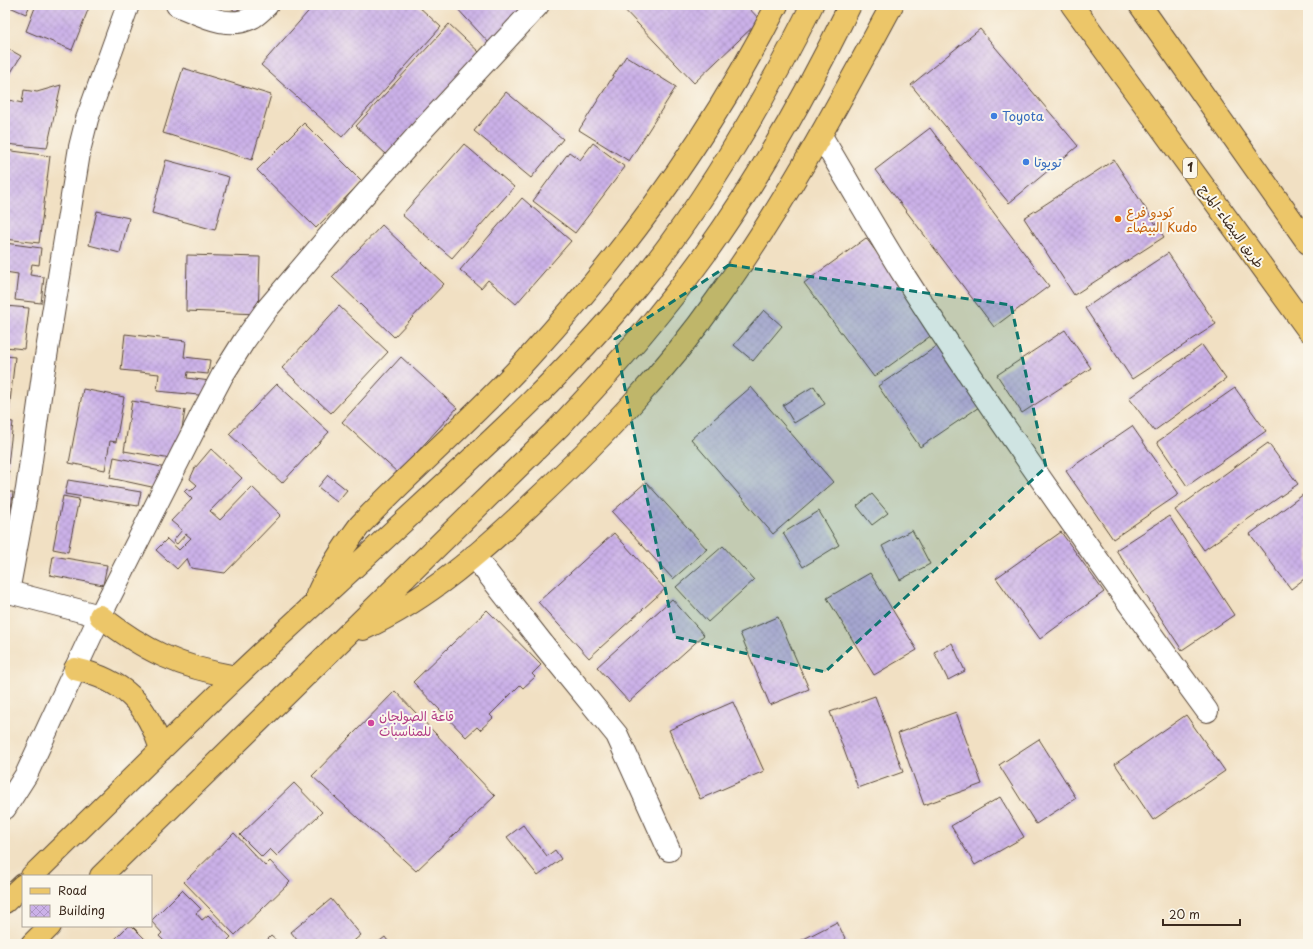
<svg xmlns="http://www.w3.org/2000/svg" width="1313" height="949" viewBox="0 0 1313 949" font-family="'Playpen Sans','Playpen Sans Arabic',sans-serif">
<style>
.building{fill:url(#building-cross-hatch)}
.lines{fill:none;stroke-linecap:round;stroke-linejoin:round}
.minor-casing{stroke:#564537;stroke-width:24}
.primary-casing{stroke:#564537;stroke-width:24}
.trunk-casing{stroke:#564537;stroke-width:24}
.minor{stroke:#fff;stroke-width:22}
.primary{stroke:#ecc669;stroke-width:22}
.trunk{stroke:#ecc669;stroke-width:22}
.marked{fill:#0f766e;fill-opacity:0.2;stroke:#0f766e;stroke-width:3;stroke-dasharray:8 5;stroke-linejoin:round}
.shop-dot{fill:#3f7fe0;stroke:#fbf7ec;stroke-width:1.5}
.food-dot{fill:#e8710a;stroke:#fbf7ec;stroke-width:1.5}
.hotel-dot{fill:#d1479c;stroke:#fbf7ec;stroke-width:1.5}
.labels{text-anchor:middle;stroke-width:4;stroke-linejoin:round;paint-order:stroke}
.shield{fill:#fbf7ec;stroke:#75685c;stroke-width:1}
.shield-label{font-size:12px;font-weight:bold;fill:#3b2a1e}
.shop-label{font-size:13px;fill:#366cbe;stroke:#fbf7ec;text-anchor:start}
.food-label{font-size:13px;fill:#c56008;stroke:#fbf7ec;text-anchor:start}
.street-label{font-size:13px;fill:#3b2a1e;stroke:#fbf7ec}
.hotel-label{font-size:13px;fill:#b23c85;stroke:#fbf7ec;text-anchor:start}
</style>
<defs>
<pattern id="building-cross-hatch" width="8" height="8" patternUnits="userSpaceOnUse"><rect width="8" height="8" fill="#cbb1e8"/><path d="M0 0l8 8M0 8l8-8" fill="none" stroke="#af98c7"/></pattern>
</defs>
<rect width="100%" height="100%" fill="#fbf7ec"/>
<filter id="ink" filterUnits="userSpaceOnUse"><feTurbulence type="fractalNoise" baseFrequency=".025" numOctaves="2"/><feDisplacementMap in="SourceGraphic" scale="8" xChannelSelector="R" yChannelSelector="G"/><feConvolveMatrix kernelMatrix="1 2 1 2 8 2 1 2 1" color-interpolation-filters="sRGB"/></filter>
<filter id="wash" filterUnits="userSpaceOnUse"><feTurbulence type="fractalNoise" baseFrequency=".012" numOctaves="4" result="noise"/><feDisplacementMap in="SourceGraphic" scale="16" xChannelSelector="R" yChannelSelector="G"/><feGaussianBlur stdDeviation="0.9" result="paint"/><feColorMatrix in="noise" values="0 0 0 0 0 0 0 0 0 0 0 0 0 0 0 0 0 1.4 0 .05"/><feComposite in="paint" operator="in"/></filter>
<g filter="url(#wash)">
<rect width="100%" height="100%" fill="#f1e0c3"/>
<g id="blocks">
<!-- building -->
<path class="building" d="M5,5H30L26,14Z
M36,5H90L72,50L26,31Z
M228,5H242L236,12Z
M314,5H417L441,27L342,137L261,65Z
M454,5H532L490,44Z
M620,5H746L760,20L694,83Z
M449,24L480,53L387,155L356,126Z
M980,29L1078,146L1009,203L911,85Z
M5,47L21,56L5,82Z
M626,56L676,87L629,161L579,130Z
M183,68L271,95L252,160L163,133Z
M61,85L47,148L5,144V118H7L9,100L22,103L24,90L37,92Z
M506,92L563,139L531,178L474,131Z
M304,123L362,181L316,228L257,170Z
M930,128L1049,286L994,327L875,170Z
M593,143L625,167L575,233L533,201L569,152L580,160Z
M464,144L514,187L452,258L402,215Z
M5,150L50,156L39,243L5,239Z
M166,160L229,177L215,230L152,213Z
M1114,160L1164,237L1074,295L1024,218Z
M522,198L571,241L516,304L488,280L481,288L460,270Z
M97,211L129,218L120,253L89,245Z
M382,225L444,284L394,337L332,277Z
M866,238L936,332L874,377L804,283Z
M5,243L41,248L39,265L32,264L30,275L44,277L41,303L15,300L18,274L5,272Z
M1168,253L1216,324L1132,379L1085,308Z
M187,255L260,257L258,314L186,311Z
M5,306L29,308L24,349L5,347Z
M339,306L388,352L331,413L282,368Z
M764,310L782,326L753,361L734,345Z
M1065,330L1091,368L1022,413L997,375Z
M125,334L186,341L184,357L210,360L208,374L188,372L187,378L210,381L209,396L157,391L159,374L121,370Z
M943,342L985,403L920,447L878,386Z
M1202,345L1226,379L1154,431L1129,398Z
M5,356L15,357L9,411H5Z
M401,357L457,408L398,473L342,422Z
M277,384L329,432L282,483L229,434Z
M814,386L825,404L794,423L783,405Z
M751,387L833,482L773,534L691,439Z
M1235,388L1266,431L1187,486L1157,442Z
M83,389L124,397L116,442L110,441L105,470L69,463Z
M132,401L185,410L177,460L124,451Z
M5,421L13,422L8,465L5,464Z
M1132,426L1179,494L1113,539L1066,471Z
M1268,443L1298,484L1204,550L1175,510Z
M211,449L242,478L210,511L220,520L252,487L281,515L225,573L191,568L187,558L177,569L156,550L167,539L179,550L191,538L186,534L177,544L173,541L182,530L171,521L192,499L184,491L187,488L191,491L197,485L190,479L195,468Z
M114,457L166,468L161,489L110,478Z
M5,470L9,471L7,492H13L10,520L5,519Z
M328,475L347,490L337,502L318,487Z
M68,480L141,492L138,506L65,494Z
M646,482L707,549L673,579L612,512Z
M1308,491V576L1291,589L1250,534Z
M872,494L888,513L872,525L857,506Z
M63,496L79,499L68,552L53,549Z
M819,511L839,545L803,567L783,533Z
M1169,516L1234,615L1182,650L1116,550Z
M912,530L930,564L900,580L882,546Z
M1061,532L1104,592L1040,639L996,578Z
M614,533L665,589L589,658L538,602Z
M723,546L754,580L708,622L676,587Z
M53,556L107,565L103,585L50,575Z
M870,573L917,650L874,675L827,598Z
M672,599L704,635L629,702L597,667Z
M487,610L541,665L532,674L535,677L523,688L520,685L490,715L493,718L480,730L477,727L466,737L413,682Z
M778,617L809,689L770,705L740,633Z
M952,643L965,671L948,680L934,652Z
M395,691L495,796L416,871L312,776Z
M875,696L903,772L858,788L830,712Z
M733,702L764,771L700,799L669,730Z
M956,712L982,784L924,805L898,733Z
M1186,715L1225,771L1153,820L1115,764Z
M1039,739L1076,798L1036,824L999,765Z
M294,783L322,812L277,856L270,849L262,857L240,835Z
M1000,797L1024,837L975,865L951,826Z
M523,825L547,856L555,850L561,859L538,876L507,837Z
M234,833L265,866L270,861L290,882L235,935L184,882Z
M182,890L201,909L196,913L202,920L208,915L231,937L224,944H167L159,936L162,933L151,921Z
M331,899L361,935L350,944H300L291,932Z
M837,922L848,944H794Z
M128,926H132L150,944H110Z
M271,936L280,944H263Z
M385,937L390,944H376Z"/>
</g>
</g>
<g filter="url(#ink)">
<use href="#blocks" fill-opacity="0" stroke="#564537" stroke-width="1"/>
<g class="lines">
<!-- minor casing -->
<g class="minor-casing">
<path id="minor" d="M177,5C200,14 228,31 253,17C258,14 263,9 267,5
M821,136C849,183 876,231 905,277C1000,425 1103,569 1207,711
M474,556L546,648L617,735L669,850
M5,591L100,616
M8,592L27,489L43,375L80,147L87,119L128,5
M5,808L26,775L100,616L202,414L222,376L244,341L267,309L357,203L424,128L538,5"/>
</g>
<!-- primary casing -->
<g class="primary-casing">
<path id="primary" d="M317,595C328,570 343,548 360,525C415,467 476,416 529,357C626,251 712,133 777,5
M100,616C145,651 179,667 236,677
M363,629C429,599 484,550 536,500C602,438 665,373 717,299C784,206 838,105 892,5
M75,669C123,680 147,703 161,750
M32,876C100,810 167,743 235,678C281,634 328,592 374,549C462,467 553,388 630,295C703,207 761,107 812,5
M101,876L559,427C611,372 661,315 705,254C761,176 808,91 850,5
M5,902L23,885
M32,944L50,926"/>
</g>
<!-- trunk casing -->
<g class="trunk-casing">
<path id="trunk" d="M1072,5L1308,330
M1140,5L1308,243"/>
</g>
<!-- minor -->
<use href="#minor" class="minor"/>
<!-- primary -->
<use href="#primary" class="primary"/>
<!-- trunk -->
<use href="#trunk" class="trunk"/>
</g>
</g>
<!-- marked area -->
<path class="marked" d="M729,265L1011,305L1046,467L825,672L675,637L615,339Z"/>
<!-- markers -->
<g class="shop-dot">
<circle cx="994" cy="116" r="4"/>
<circle cx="1026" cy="162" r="4"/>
</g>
<circle class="food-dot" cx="1118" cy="219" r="4"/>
<circle class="hotel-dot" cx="371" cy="723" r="4"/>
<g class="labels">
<!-- shield labels -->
<rect class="shield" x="1183" y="158" width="14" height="20" rx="3"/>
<g class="shield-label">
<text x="1190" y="172">1</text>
</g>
<!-- shop labels -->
<g class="shop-label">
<text x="1002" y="121">Toyota</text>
<text x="1034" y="167">تويوتا</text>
</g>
<!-- food labels -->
<g class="food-label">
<text x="1126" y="217">كودو فرع<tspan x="1126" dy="15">البيضاء Kudo</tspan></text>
</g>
<!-- street labels -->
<g class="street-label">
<text transform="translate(1232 226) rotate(54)" y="5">طريق البيضاء-المرج</text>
</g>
<!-- hotel labels -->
<g class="hotel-label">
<text x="379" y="721">قاعة الصولجان<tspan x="379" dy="15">للمناسبات</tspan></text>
</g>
</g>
<!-- margin -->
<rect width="1313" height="949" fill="none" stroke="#fbf7ec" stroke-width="20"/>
<!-- legend -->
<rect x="22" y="875" width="130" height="52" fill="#fbf7ec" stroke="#aea59a"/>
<rect x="30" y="888" width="20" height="6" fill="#ecc669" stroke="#aea59a"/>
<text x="58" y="895" font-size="12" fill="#3b2a1e">Road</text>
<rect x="30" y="905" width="20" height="12" fill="url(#building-cross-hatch)" stroke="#aea59a"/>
<text x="58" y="915" font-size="12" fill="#3b2a1e">Building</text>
<!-- scale -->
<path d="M1163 919v6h77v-6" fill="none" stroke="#3b2a1e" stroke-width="2"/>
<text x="1169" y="919" font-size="12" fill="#3b2a1e" stroke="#fbf7ec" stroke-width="3" paint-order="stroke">20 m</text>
</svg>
